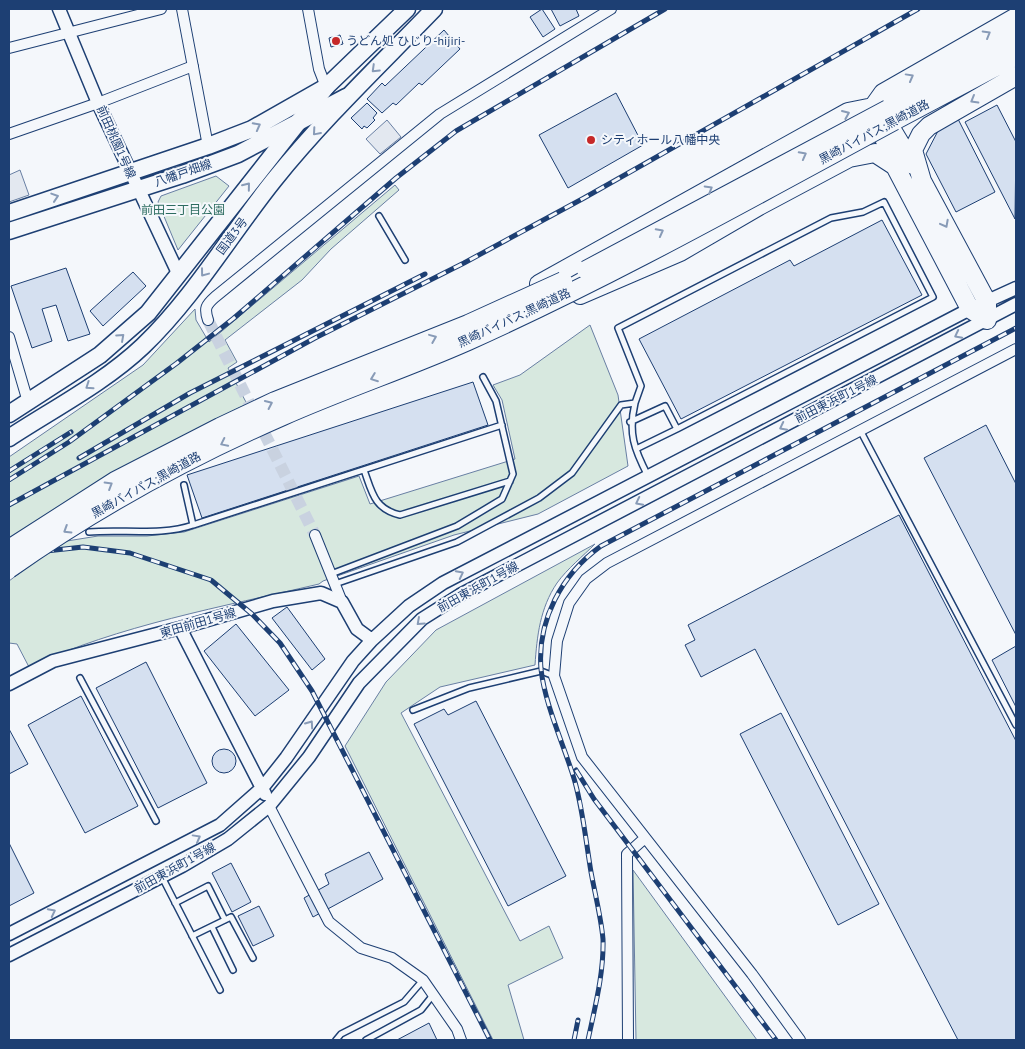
<svg xmlns="http://www.w3.org/2000/svg" width="1025" height="1049" viewBox="0 0 1025 1049" font-family="'PT Sans','Noto Sans JP',sans-serif">
<style>
.green{fill:#d7e8df;stroke:#687fa3}
.parking{fill:#e3e8f0;stroke:#687fa3}
.building{fill:#d5e0f0;stroke:#1d3f73}
.lines{fill:none;stroke-linecap:round;stroke-linejoin:round}
.tertiary-tunnel{stroke:#c9d2e0;stroke-width:12;stroke-dasharray:12 6;stroke-linecap:butt}
.service-casing{stroke:#1d3f73;stroke-width:8}
.minor-casing{stroke:#1d3f73;stroke-width:12}
.tertiary-casing{stroke:#1d3f73;stroke-width:15}
.primary-casing{stroke:#1d3f73;stroke-width:19}
.trunk-casing{stroke:#1d3f73;stroke-width:19}
.motorway-casing{stroke:#1d3f73;stroke-width:20}
.service{stroke:#f4f7fb;stroke-width:5}
.minor{stroke:#f4f7fb;stroke-width:10}
.tertiary{stroke:#f4f7fb;stroke-width:12}
.primary{stroke:#f4f7fb;stroke-width:16}
.trunk{stroke:#f4f7fb;stroke-width:16}
.motorway{stroke:#f4f7fb;stroke-width:18}
.rail-casing{stroke:#1d3f73;stroke-width:5}
.rail{stroke:#f4f7fb;stroke-width:3;stroke-dasharray:9;stroke-linecap:butt}
.motorway-bridge-casing{stroke:#1d3f73;stroke-width:20;stroke-linecap:butt}
.motorway-bridge{stroke:#f4f7fb;stroke-width:18}
.oneway{stroke:#889bb7}
.poi-dot{fill:#c62828;stroke:#f4f7fb;stroke-width:2}
.labels{text-anchor:middle;stroke-width:4;stroke-linejoin:round;paint-order:stroke}
.poi-label{font-size:12px;fill:#1d3f73;stroke:#f4f7fb;text-anchor:start}
.street-label{font-size:12px;fill:#1d3f73;stroke:#f4f7fb}
.park-label{font-size:12px;fill:#2c6c60;stroke:#f4f7fb}
</style>
<rect width="100%" height="100%" fill="#f4f7fb"/>
<!-- green -->
<path class="green" d="M216,176L229,186L178,250L158,202L161,196Z
M395,185L399,190L331,249L302,280L225,340L237,362L228,368L247,404L156,450L50,512L67,541L98,536H147L184,532L359,476L370,504L515,459L502,400L493,385L520,375L590,325L618,395L628,466L538,514L454,535L323,581L319,584C222,607 119,625 29,667L17,644L9,643V581L33,563L9,560V457L143,365L195,309L196,320L209,342Z
M595,544C583,556 567,569 557,583C540,608 537,636 535,665L440,687L401,713L520,941L549,926L563,958L508,985L524,1040H493L345,746L386,682L436,630Z
M633,870L757,1040H636Z"/>
<!-- parking -->
<path class="parking" d="M387,120L401,137L380,154L366,139Z
M20,170L29,195L9,202V175Z"/>
<!-- building -->
<path class="building" d="M542,9L555,29L543,37L530,17Z
M551,9H576L579,16L560,26Z
M444,30L460,49L422,85L419,83L396,105L393,103L382,113L367,99L382,83L385,86Z
M340,35L343,44L331,47L329,38Z
M616,93L643,145L568,188L539,135Z
M367,103L377,113L373,118L375,120L367,128L364,126L362,129L351,118Z
M997,105L1016,142L1015,219L965,122Z
M958,119L995,192L956,212L926,154L939,129Z
M882,220L922,295L681,419L639,339L790,260L794,266Z
M66,268L90,334L68,341L56,305L42,309L52,341L32,348L11,286Z
M133,272L146,286L103,326L90,311Z
M473,382L488,425L202,518L187,475Z
M986,425L1016,484V635L924,458Z
M899,515L1016,741V1040H958L755,649L701,677L685,645L695,640L688,625Z
M287,607L325,659L312,670L272,618Z
M236,624L289,690L255,716L204,651Z
M1016,646V707L992,660Z
M146,662L207,783L158,808L96,688Z
M81,696L138,806L85,833L28,725Z
M476,701L566,876L508,906L414,724L444,709L448,715Z
M781,713L879,904L838,925L740,734Z
M9,729L28,764L9,774Z
M212 761a12 12 0 1 1 24 0a12 12 0 1 1-24 0Z
M9,843L34,893L9,906Z
M369,852L383,879L313,917L304,898L329,884L325,874Z
M231,863L251,902L232,912L212,873Z
M259,906L274,936L253,946L238,916Z
M429,1023L437,1040H397Z"/>
<g class="lines">
<!-- tertiary-tunnel -->
<path class="tertiary-tunnel" d="M208,320L315,535"/>
<!-- service casing -->
<g class="service-casing">
<path id="service" d="M379,216L405,260
M635,403L641,386L618,328L831,218L863,212L884,202L933,297L677,429
M630,422L665,406L677,429L636,449
M860,430L1016,725
M364,470C372,492 374,509 400,515L510,481
M184,485L193,525L502,425
M89,532C122,529 162,536 193,525
M331,574L457,526L502,499L513,474L496,401L483,377
M335,584L457,542L539,498L572,473L621,405L635,403C628,433 634,449 648,476
M80,678L156,821
M413,710L469,688L541,671L554,676
M162,877L220,990
M175,903L208,886L225,920
M212,927L233,970
M192,936L231,917L253,958
M336,1040L341,1034L404,1002L423,980
M366,1040L421,1010L433,995"/>
</g>
<!-- minor casing -->
<g class="minor-casing">
<path id="minor" d="M182,9L208,146
M308,9L319,69L326,87
M9,48L161,9
M9,134L98,103L193,66
M208,320C204,308 206,305 215,297L440,114L611,9
M9,337L28,402
M315,535L342,602
M269,806L329,922L361,948L392,958L423,980L457,1029L461,1040
M628,1040L627,854L645,838
M800,1040L752,974L582,757L554,676L557,641L569,603L586,579L607,563L1016,349"/>
</g>
<!-- tertiary casing -->
<g class="tertiary-casing">
<path id="tertiary" d="M59,9L98,103L178,273
M180,628L265,794
M9,684L53,661L180,628L273,601L321,593L342,602L357,629L372,640
M9,934L220,825L263,787L286,758L353,661L372,640L409,606L443,583L970,309L1016,288
M9,955L182,866L228,839L269,806L309,757L359,683L422,619L460,595L1016,304"/>
</g>
<!-- primary casing -->
<g class="primary-casing">
<path id="primary" d="M9,213L208,146L252,129L326,87
M9,231L182,175L238,154L346,97"/>
</g>
<!-- trunk casing -->
<g class="trunk-casing">
<path id="trunk" d="M9,414L100,355L148,313L326,87L407,9
M9,438C53,409 104,383 143,346C194,297 230,235 274,180C323,119 380,65 434,9"/>
</g>
<!-- motorway casing -->
<g class="motorway-casing">
<path id="motorway" d="M888,109L1016,37
M875,115L895,166L970,309L987,320
M883,115L913,165
M894,121L1016,56
M539,284L848,112L873,107L883,93L1016,17
M580,295L680,252L759,206L849,158L875,153L895,166
M987,320V302L922,181L913,150L921,134L929,126L1016,76"/>
</g>
<!-- service -->
<use href="#service" class="service"/>
<!-- minor -->
<use href="#minor" class="minor"/>
<!-- tertiary -->
<use href="#tertiary" class="tertiary"/>
<!-- primary -->
<use href="#primary" class="primary"/>
<!-- trunk -->
<use href="#trunk" class="trunk"/>
<!-- motorway -->
<use href="#motorway" class="motorway"/>
<!-- rail casing -->
<g class="rail-casing">
<path id="rail" d="M79,458L190,393L425,274
M9,471L71,432
M9,480L69,442L177,363L234,318L396,178L456,131L665,9
M9,505L315,338L464,263L584,198L918,9
M9,555L83,547L130,553L211,580L252,614L280,643L312,691L490,1040
M576,770L594,799L776,1040
M574,1040L578,1020
M588,1040C595,1007 604,973 603,939C601,917 595,894 591,872C586,842 583,811 575,782C565,747 545,706 541,669C537,620 562,574 601,546L1016,328"/>
</g>
<!-- rail -->
<use href="#rail" class="rail"/>
<!-- motorway-bridge casing -->
<g class="motorway-bridge-casing">
<path id="motorway-bridge" d="M586,270L888,109
M9,549L115,481L220,427L275,401L468,324L563,281
M9,569C94,509 187,458 283,416C344,389 407,368 468,341C613,276 753,197 894,121"/>
</g>
<!-- motorway-bridge -->
<use href="#motorway-bridge" class="motorway-bridge"/>
</g>
<!-- one-way arrows -->
<defs><path id="oneway-chevron" d="M-2-3.5L2.5 0L-2 3.5" fill="none" stroke-width="1.6" stroke-linecap="round" stroke-linejoin="round" transform="scale(1.25)"/></defs>
<g class="oneway">
<use href="#oneway-chevron" transform="translate(987 34) rotate(-30)"/>
<use href="#oneway-chevron" transform="translate(375 69) rotate(136)"/>
<use href="#oneway-chevron" transform="translate(910 77) rotate(-29)"/>
<use href="#oneway-chevron" transform="translate(974 100) rotate(150)"/>
<use href="#oneway-chevron" transform="translate(846 114) rotate(-23)"/>
<use href="#oneway-chevron" transform="translate(257 126) rotate(-28)"/>
<use href="#oneway-chevron" transform="translate(316 132) rotate(131)"/>
<use href="#oneway-chevron" transform="translate(803 155) rotate(-28)"/>
<use href="#oneway-chevron" transform="translate(247 186) rotate(-51)"/>
<use href="#oneway-chevron" transform="translate(709 189) rotate(-30)"/>
<use href="#oneway-chevron" transform="translate(55 197) rotate(-18)"/>
<use href="#oneway-chevron" transform="translate(945 224) rotate(62)"/>
<use href="#oneway-chevron" transform="translate(660 232) rotate(-28)"/>
<use href="#oneway-chevron" transform="translate(204 273) rotate(127)"/>
<use href="#oneway-chevron" transform="translate(958 335) rotate(153)"/>
<use href="#oneway-chevron" transform="translate(121 337) rotate(-42)"/>
<use href="#oneway-chevron" transform="translate(433 338) rotate(-22)"/>
<use href="#oneway-chevron" transform="translate(374 378) rotate(159)"/>
<use href="#oneway-chevron" transform="translate(89 386) rotate(146)"/>
<use href="#oneway-chevron" transform="translate(269 404) rotate(-25)"/>
<use href="#oneway-chevron" transform="translate(783 427) rotate(153)"/>
<use href="#oneway-chevron" transform="translate(224 443) rotate(154)"/>
<use href="#oneway-chevron" transform="translate(109 485) rotate(-31)"/>
<use href="#oneway-chevron" transform="translate(639 502) rotate(153)"/>
<use href="#oneway-chevron" transform="translate(67 530) rotate(148)"/>
<use href="#oneway-chevron" transform="translate(460 574) rotate(-27)"/>
<use href="#oneway-chevron" transform="translate(420 622) rotate(138)"/>
<use href="#oneway-chevron" transform="translate(310 724) rotate(-55)"/>
<use href="#oneway-chevron" transform="translate(197 838) rotate(-29)"/>
<use href="#oneway-chevron" transform="translate(52 912) rotate(-27)"/>
</g>
<!-- markers -->
<g class="poi-dot">
<circle cx="336" cy="41" r="5"/>
<circle cx="591" cy="140" r="5"/>
</g>
<g class="labels">
<!-- poi labels -->
<g class="poi-label">
<text x="346" y="45">うどん処 ひじり-hijiri-</text>
<text x="601" y="144">シティホール八幡中央</text>
</g>
<!-- street labels -->
<g class="street-label">
<text transform="translate(874 132) rotate(-28)" y="4">黒崎バイパス;黒崎道路</text>
<text transform="translate(116 142) rotate(66)" y="4">前田桃園1号線</text>
<text transform="translate(183 173) rotate(-19)" y="4">八幡戸畑線</text>
<text transform="translate(232 236) rotate(-53)" y="4">国道3号</text>
<text transform="translate(514 318) rotate(-25)" y="4">黒崎バイパス;黒崎道路</text>
<text transform="translate(836 399) rotate(-27)" y="4">前田東浜町1号線</text>
<text transform="translate(146 485) rotate(-29)" y="4">黒崎バイパス;黒崎道路</text>
<text transform="translate(478 587) rotate(-29)" y="4">前田東浜町1号線</text>
<text transform="translate(198 623) rotate(-16)" y="4">東田前田1号線</text>
<text transform="translate(175 868) rotate(-29)" y="4">前田東浜町1号線</text>
</g>
<!-- park labels -->
<g class="park-label">
<text x="183" y="214">前田三丁目公園</text>
</g>
</g>
<!-- border -->
<rect width="1025" height="1049" fill="none" stroke="#1d3f73" stroke-width="20"/>
</svg>
